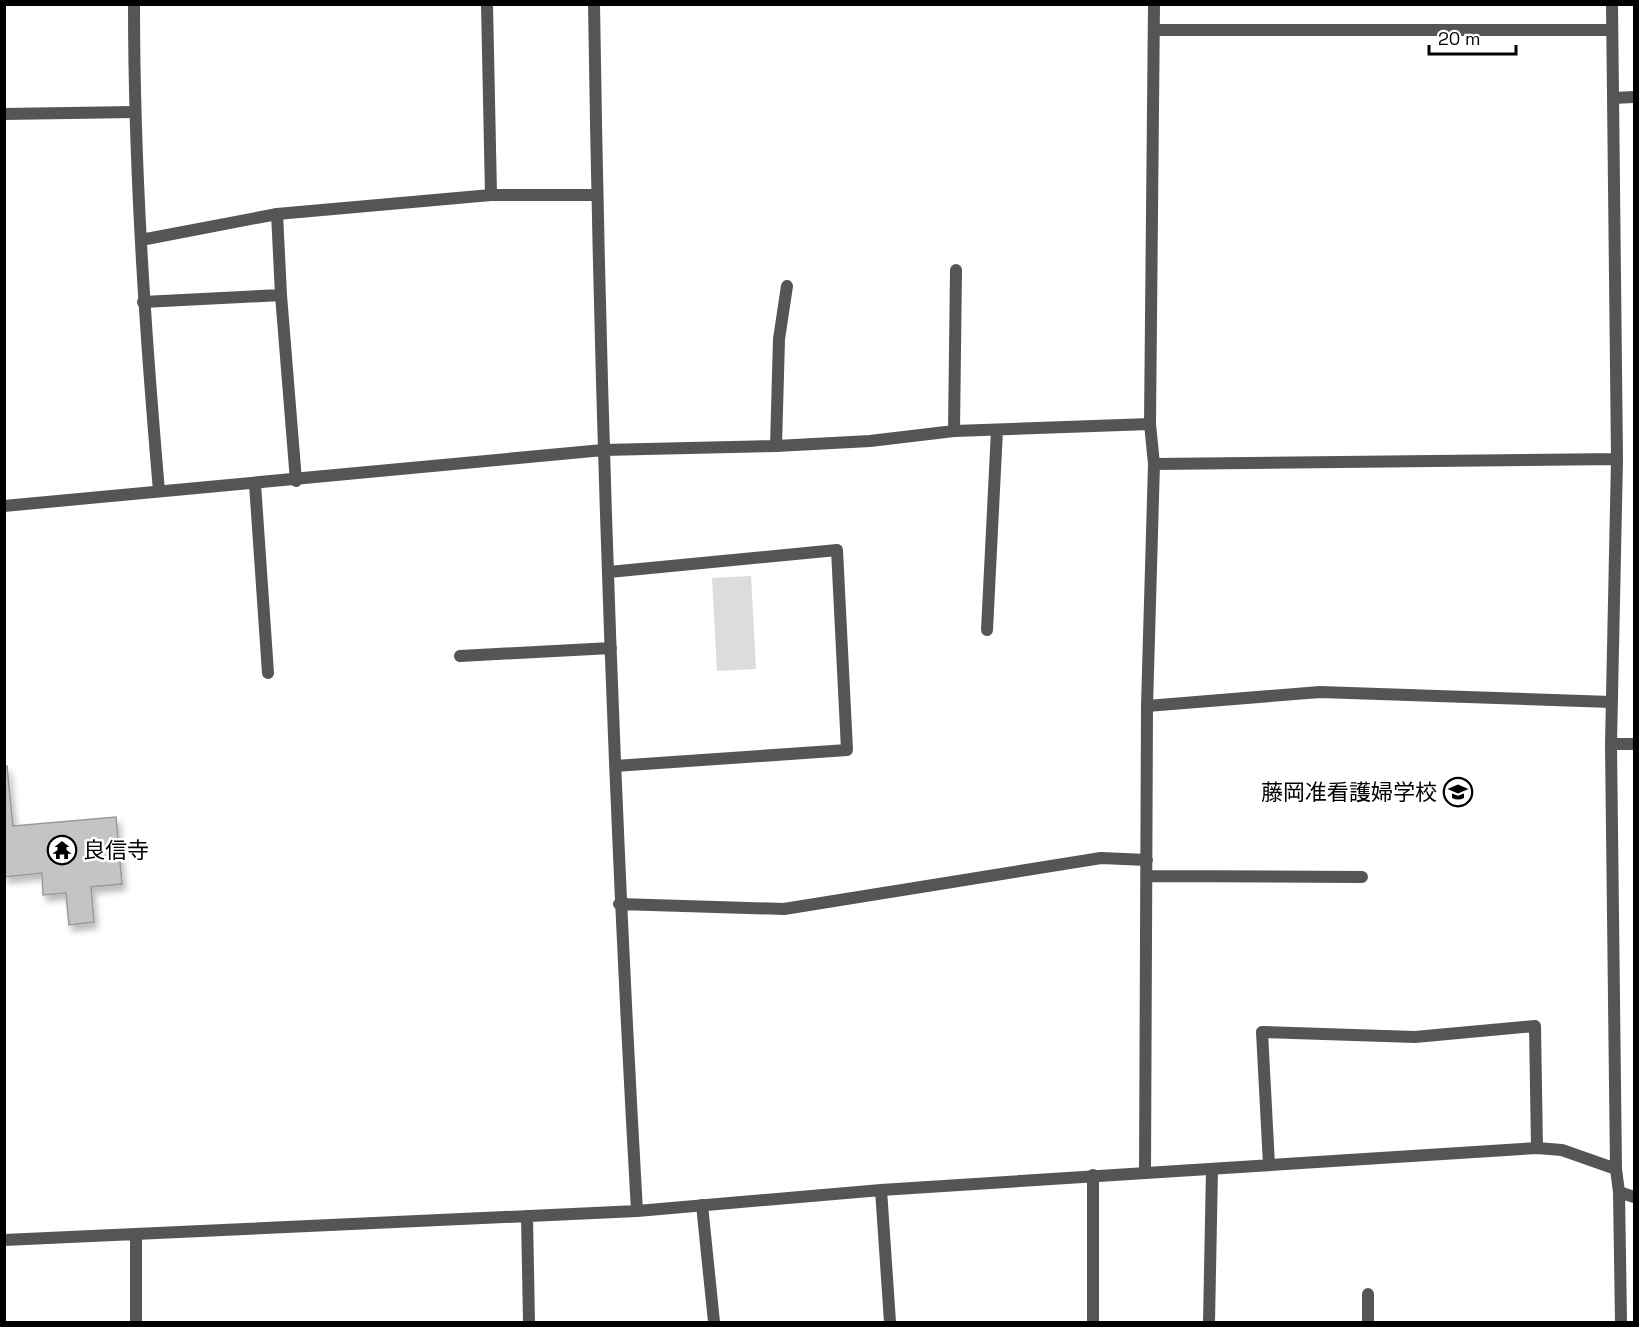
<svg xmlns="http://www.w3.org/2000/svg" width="1639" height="1327" viewBox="0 0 1639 1327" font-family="'Space Grotesk','Noto Sans JP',sans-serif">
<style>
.green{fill:#dcdcdc}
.building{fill:#c4c4c4;stroke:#999;stroke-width:1.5;filter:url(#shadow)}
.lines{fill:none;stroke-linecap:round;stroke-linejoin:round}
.service{stroke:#555;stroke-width:12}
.minor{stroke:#555;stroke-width:12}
.tertiary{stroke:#555;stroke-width:12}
.labels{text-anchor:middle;stroke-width:5;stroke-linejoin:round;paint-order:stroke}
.poi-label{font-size:22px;fill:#000;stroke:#fff;text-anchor:end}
</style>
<defs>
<filter id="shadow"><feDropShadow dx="3.5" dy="6" stdDeviation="3" flood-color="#0004"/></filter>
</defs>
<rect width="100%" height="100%" fill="#fff"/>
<!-- green -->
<path class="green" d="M751,576L756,669L717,671L712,578Z"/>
<!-- building -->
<path class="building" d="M4,766H7L13,826L116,817L122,884L91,887L94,922L69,925L66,893L43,895L42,873L4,877Z"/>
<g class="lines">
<!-- service -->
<path class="service" d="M4,114L134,112
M281,295L296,481
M143,302L281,295L277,214
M1147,706L1320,692L1611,702
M702,1205L714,1322
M1093,1322V1175
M1209,1322L1212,1169
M1368,1322V1294"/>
<!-- minor -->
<path class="minor" d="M134,4C134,167 145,329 159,491
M487,4L491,195
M594,4C600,407 614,809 637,1211
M1612,4L1617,459L1611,744L1616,1169
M1155,30H1612
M1613,98L1634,97
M141,240L277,214L491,195H596
M954,431L956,270
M776,446L779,339L787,286
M1154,464L1617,459
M255,484L268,673
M4,506L603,450L776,446L870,441L954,431L1150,424
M609,572L837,550L847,750L615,766
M987,630L997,430
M460,656L611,648
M1611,744H1634
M1147,876L1362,877
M619,904L784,909L1101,858L1147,860
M1269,1165L1262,1032L1415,1037L1535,1026L1537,1148
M1145,1172L1147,706L1154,464L1150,424L1154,4
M881,1190L890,1322
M527,1216L529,1322
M136,1234V1322
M4,1240L637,1211L881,1190L1537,1148L1562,1150L1616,1169L1619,1192L1634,1197"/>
<!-- tertiary -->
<path class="tertiary" d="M1619,1192L1621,1322"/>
</g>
<!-- icons -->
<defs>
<g id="university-ring" transform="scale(1.5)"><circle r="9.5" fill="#fff" stroke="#000" stroke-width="1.5"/><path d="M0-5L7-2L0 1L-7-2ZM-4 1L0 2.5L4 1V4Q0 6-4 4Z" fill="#000"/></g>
<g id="temple-ring" transform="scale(1.5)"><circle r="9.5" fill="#fff" stroke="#000" stroke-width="1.5"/><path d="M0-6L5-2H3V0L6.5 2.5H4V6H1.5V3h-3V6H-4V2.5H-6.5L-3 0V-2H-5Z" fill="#000"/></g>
</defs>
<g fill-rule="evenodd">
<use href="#university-ring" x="1458" y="792"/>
<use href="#temple-ring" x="62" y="850"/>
</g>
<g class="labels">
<!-- poi labels -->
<g class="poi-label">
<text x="1437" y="800">藤岡准看護婦学校</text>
<text x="83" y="858" text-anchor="start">良信寺</text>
</g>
</g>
<!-- border -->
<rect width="1639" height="1327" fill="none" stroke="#000000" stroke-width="12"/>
<!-- scale -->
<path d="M1429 45v9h87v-9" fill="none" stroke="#000000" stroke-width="3"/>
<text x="1438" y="45" font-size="18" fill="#000000" stroke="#ffffff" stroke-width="4.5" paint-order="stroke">20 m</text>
</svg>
